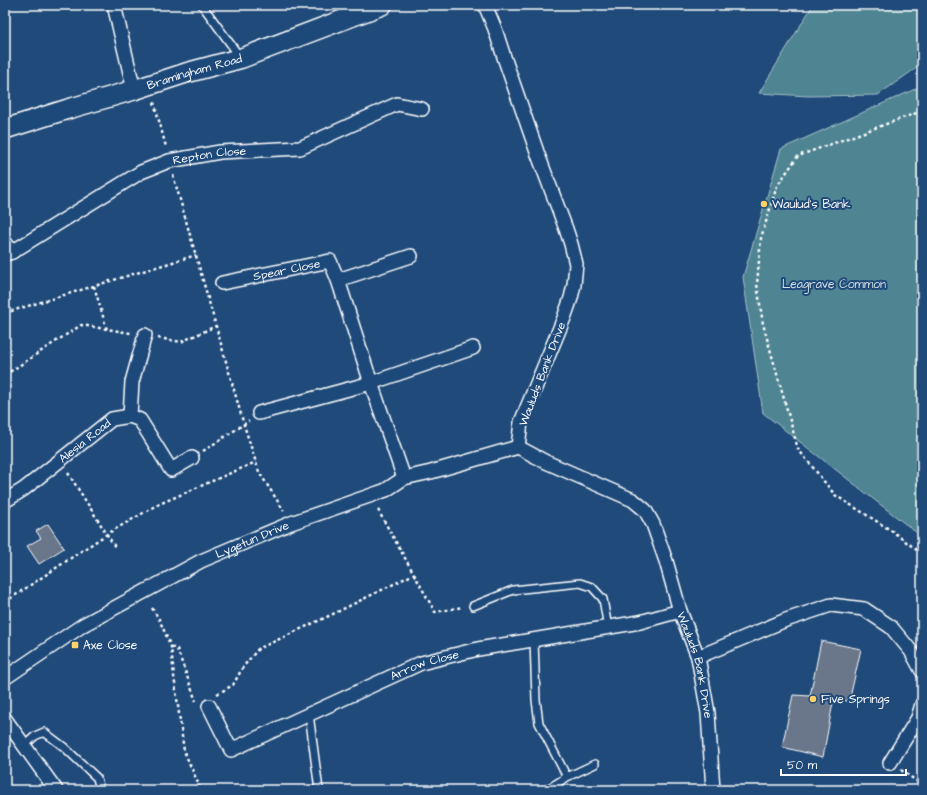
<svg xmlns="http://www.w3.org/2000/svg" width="927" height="795" viewBox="0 0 927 795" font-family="'Architects Daughter',sans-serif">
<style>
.green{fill:#4f8492;stroke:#a7c2c8}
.building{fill:#6a7689;stroke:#fff}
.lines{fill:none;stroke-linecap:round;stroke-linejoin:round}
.lane-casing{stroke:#fff;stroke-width:10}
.street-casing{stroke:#fff;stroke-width:16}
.secondary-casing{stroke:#fff;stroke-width:22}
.path{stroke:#fff;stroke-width:2.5;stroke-dasharray:3 3;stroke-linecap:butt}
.lane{stroke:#1f4a7a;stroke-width:7}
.street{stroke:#1f4a7a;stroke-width:13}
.secondary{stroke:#1f4a7a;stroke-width:19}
.poi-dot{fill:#ffd166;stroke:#1f4a7a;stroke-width:1.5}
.labels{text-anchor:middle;stroke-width:4;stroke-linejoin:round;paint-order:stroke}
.street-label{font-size:12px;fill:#fff;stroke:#1f4a7a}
.poi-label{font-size:12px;fill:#fff;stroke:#1f4a7a;text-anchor:start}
.park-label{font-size:12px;fill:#d3e0e4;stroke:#1f4a7a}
</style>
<rect width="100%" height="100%" fill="#1f4a7a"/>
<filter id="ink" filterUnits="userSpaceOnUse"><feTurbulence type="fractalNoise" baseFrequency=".025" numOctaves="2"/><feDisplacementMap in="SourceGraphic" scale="8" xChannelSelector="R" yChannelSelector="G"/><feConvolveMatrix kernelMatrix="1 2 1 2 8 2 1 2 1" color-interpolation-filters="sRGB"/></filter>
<g filter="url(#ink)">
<!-- green -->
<path class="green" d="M813,5H922V64L878,95L808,96L759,93Z
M922,86V537L763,413L743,277L781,149Z"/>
<!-- building -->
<path class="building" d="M48,524L64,548L39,564L27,546L41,538L36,531Z
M821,641L861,649L849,702L834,697L823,757L782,747L793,695L810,696Z"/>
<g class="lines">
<!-- lane casing -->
<g class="lane-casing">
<path id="lane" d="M202,5L240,57
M473,606L513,590L580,583L592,587L603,599L608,628
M534,640L536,700L539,723L567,777
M309,714L319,790
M24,746L35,736L44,732L64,747L97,778L100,790
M546,790L567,777L595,764"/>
</g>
<!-- street casing -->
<g class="street-casing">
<g id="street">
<path d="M114,5L134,90"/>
<path d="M485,5L495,29L504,57L537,152L566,229L571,244L576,264L574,285L571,298L564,318L521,422L518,447"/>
<path d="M5,242L12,252"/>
<path id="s1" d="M5,254L12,252L141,172L169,161L220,152L300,148L397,104L422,109"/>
<path d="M338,280L411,256"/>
<path id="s2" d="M222,283L330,261L338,280L371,383L404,478"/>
<path d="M259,413L371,383L473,348"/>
<path d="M130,416L132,382L145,335"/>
<path id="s3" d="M518,447L546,462L633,500L645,510L653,524L666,561L680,611L698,657L708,713L713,790"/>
<path id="s4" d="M5,501L24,489L112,419L130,416L140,420L171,470L192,458"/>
<path d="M698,657L786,620L831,605L864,609L891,627L911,651L922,671"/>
<path id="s5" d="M5,678L83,625L201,561L291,523L375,494L386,490L404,478L431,472L518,447"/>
<path d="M922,704L918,718L922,719"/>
<path id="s6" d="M209,706L231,750L421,663L478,649L640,622L680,611"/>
<path d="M5,719L56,790"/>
<path d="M890,763L918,718"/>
</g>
</g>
<!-- secondary casing -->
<g class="secondary-casing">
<g id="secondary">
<path id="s7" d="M5,129L68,109L134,90L186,73L242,58L382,5"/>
</g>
</g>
<!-- path -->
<path class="path" d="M154,102L166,147
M922,111L798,156L777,186L761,238L757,284L763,324L798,449L835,495L892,531L922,554
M173,175L244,425L259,472L284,511
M94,286L107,330
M5,313L196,255
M158,338L181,342L216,326
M5,375L81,325L131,333
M203,451L249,421
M68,473L115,547
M414,574L435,612L463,607
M5,602L107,534L157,505L256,462
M152,608L159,619L171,647L174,676L184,751L201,790
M171,647L177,649L196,701
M217,694L233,685L243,667L258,649L333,614L414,574L379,512L378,508
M901,770L922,785"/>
<!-- lane -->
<use href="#lane" class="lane"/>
<!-- street -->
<use href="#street" class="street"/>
<!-- secondary -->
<use href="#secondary" class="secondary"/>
</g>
</g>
<!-- markers -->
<g class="poi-dot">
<circle cx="764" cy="204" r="4"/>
<rect x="71" y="641" width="8" height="8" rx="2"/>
<circle cx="813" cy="699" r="4"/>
</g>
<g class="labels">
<!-- street labels -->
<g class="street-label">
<text dy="4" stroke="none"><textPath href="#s7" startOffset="198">Bramingham Road</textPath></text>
<text dy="4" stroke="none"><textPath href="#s1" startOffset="230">Repton Close</textPath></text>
<text dy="4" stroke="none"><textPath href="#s2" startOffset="66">Spear Close</textPath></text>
<text transform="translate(542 374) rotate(-69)" y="4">Wauluds Bank Drive</text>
<text dy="4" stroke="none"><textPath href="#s4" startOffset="100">Alesia Road</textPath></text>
<text dy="4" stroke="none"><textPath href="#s5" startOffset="284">Lygetun Drive</textPath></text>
<text dy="4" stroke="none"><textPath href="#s6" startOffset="261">Arrow Close</textPath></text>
<text dy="4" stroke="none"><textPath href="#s3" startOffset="306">Wauluds Bank Drive</textPath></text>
</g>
<!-- poi labels -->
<g class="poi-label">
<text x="772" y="208">Waulud's Bank</text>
<text x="83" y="649">Axe Close</text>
<text x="821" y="703">Five Springs</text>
</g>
<!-- park labels -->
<g class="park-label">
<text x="834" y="288">Leagrave Common</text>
</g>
</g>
<!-- margin -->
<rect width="927" height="795" fill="none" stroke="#1f4a7a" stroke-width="20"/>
<rect x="10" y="10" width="907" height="775" fill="none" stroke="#fff" stroke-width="1.5" filter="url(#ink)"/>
<!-- scale -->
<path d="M781 769v6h125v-6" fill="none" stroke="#ffffff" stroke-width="2"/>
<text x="787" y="769" font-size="12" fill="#ffffff" stroke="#1f4a7a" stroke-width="3" paint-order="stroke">50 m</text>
</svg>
